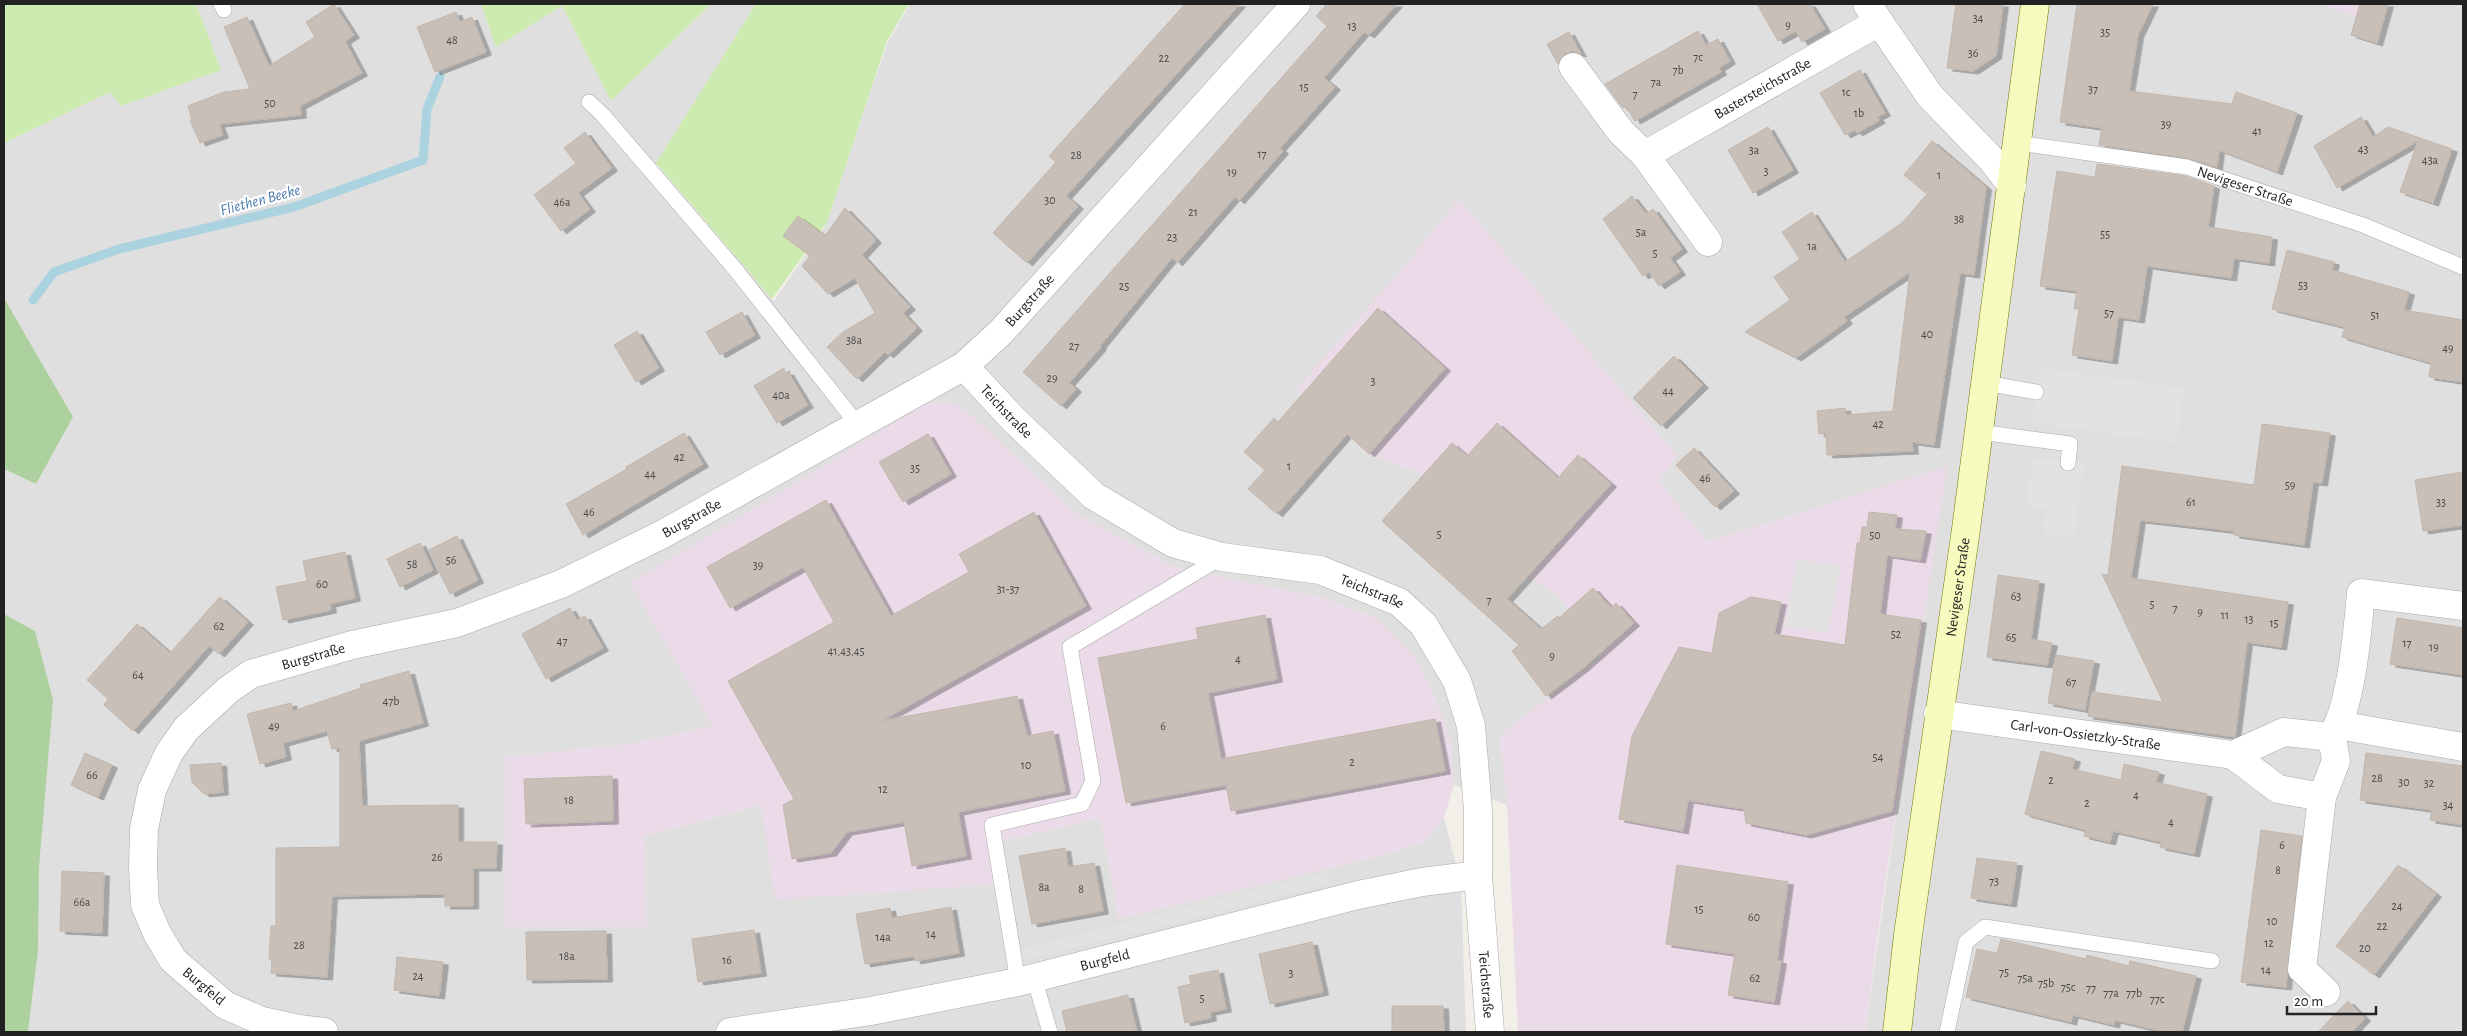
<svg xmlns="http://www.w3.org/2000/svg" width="2467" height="1036" viewBox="0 0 2467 1036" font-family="'Alegreya Sans',sans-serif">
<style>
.residential{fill:#e0dfdf}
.industrial{fill:#ebdbe8}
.grass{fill:#cdebb0}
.forest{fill:#add19e}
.parking{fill:#e2e2e2}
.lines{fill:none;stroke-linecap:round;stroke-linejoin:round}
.stream{stroke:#aad3df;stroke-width:9}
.building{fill:#c7bfb8;stroke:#c4b6ab;filter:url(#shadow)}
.lane-casing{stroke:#a9a9a9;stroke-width:16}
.street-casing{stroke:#a9a9a9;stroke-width:29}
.secondary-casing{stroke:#707d05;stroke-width:29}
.lane{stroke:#fff;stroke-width:15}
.street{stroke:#fff;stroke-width:28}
.secondary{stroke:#f7fabf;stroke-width:28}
.labels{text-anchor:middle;stroke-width:4.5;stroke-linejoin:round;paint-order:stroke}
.number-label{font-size:12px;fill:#4b4948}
.street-label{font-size:15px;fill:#222;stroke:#fff}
.water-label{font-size:16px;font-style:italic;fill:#4a7aab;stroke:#fff}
</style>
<defs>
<filter id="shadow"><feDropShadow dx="5.5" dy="3" stdDeviation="0" flood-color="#0004"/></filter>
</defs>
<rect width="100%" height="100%" fill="#f2efe9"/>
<!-- residential -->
<path class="residential" d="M196,4H481L496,47L562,6L611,100L711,4H757L656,164L774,301L825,226L887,44L910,4H2463V1032H1865L1946,467L1707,542L1659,481L1677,456L1459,199L1403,268L1324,413L1366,453L1418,472L1501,545L1528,576L1557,595L1606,654L1500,735L1507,805L1454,785L1450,738L1376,618L1324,598L1174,567L1074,512L969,413L714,726L630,744L505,757V926L646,927L644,836L762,805L776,899L1002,884L994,843L1100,818L1119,919L1388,854L1423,842L1444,818L1461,883L1466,1032H28L38,951L35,631L4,614V469L36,484L73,417L4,298V143L110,92L220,70Z"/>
<!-- industrial -->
<path class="industrial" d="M2319,4H2360L2356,16Z
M1459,199L1677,456L1659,481L1707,542L1947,466L1878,933L1865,1032H1518L1507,805L1500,735L1605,654L1557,595L1528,576L1501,545L1418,472L1366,453L1296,390L1403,268Z
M951,402L969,413L1074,512L1174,567L1324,598L1376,618L1416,658L1434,694L1450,738L1454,785L1444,818L1423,842L1388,854L1119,919L1100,818L994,843L1002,884L775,900L761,805L644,836L647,927H505V757L630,744L713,726L630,583L927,403Z"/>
<!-- grass -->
<path class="grass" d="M4,4H196L221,70L121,106L110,92L4,143Z
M481,4H711L611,101L562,6L496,47Z
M756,4H909L887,41L827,222L772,299L656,163Z"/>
<!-- forest -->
<path class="forest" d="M4,298L73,417L36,484L4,469Z
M4,614L35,631L53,700L39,867L38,951L28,1032H4Z"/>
<!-- parking -->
<path class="parking" d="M2039,368L2184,388L2176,443L2032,423Z
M2033,458L2084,466L2073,538L2044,533L2047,509L2026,506Z
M1797,559L1840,566L1828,633L1785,626Z
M1326,872L1331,884L1017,962L1015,951Z"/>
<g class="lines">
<!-- stream -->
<path class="stream" d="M33,300L54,272L119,249L294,207L423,160L427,109L440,77"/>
</g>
<!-- building -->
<path class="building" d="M334,4L354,35L345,41L362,73L300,106L301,115L219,124L223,135L200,143L190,120L192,119L188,106L224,92L250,89L224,27L247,17L269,66L315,37L306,22Z
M1185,4H1240L1066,196L1078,206L1027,263L993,233L1056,162L1049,156Z
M1327,4H1397L1369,35L1364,32L1324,78L1335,87L1280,148L1283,151L1239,201L1235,197L1177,263L1172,258L1100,346L1101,347L1069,383L1076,389L1061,406L1023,372L1327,26L1316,16Z
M1757,4H1810L1825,29L1802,42L1796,31L1778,41Z
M1956,4H2003L1996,56L1973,71L1947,68Z
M2077,4H2153L2138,35L2129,91L2232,104L2236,92L2297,113L2277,172L2219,150L2217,167L2188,158L2099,145L2102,128L2060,122Z
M2360,4H2388L2377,43L2351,35Z
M456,12L460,22L472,17L486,52L435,72L417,27Z
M1698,31L1706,45L1718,39L1730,61L1719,68L1721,72L1635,121L1626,106L1623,108L1605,84Z
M1569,32L1581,54L1572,51L1564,54L1558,64L1547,44Z
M1860,70L1885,113L1877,117L1880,120L1857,133L1855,130L1845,135L1820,93Z
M2361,117L2373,137L2388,127L2452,149L2433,203L2400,192L2418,141L2337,188L2314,146Z
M1768,127L1793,170L1753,193L1728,150Z
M585,132L612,168L578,193L590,209L561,231L534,195L576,163L564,148Z
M1932,141L1986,187L1974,275L1960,273L1934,445L1912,442L1913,451L1827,455L1826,433L1819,434L1817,411L1845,408L1846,415L1893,411L1910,272L1844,317L1847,321L1796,358L1745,332L1790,300L1774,277L1800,259L1782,232L1812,212L1845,262L1902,223L1927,194L1904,175Z
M2097,164L2185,176L2214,186L2208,227L2272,237L2269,263L2234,258L2231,278L2147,266L2139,320L2118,317L2112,361L2072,355L2079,309H2074L2077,291L2040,286L2057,171L2095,177Z
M1632,196L1646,214L1653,209L1682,249L1670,258L1680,272L1659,286L1649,272L1643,276L1603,219Z
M845,208L876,240L862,255L910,307L903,313L917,328L888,355L885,352L857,379L827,347L843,332L875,313L855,278L828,294L802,266L810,256L783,236L798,216L825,236Z
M2287,250L2334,262L2332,270L2409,292L2404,310L2463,320V382L2429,377L2431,363L2342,337L2345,327L2272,309Z
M1378,308L1445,368L1369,454L1347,434L1277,514L1248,489L1265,470L1244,452L1274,418L1278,422Z
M742,312L755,335L720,355L706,332Z
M637,331L659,368L636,382L614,345Z
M1674,356L1703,385L1661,426L1633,398Z
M784,368V372H788L808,405L777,423L754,386Z
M1497,423L1558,478L1578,455L1611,484L1507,599L1541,629L1558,616L1559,618L1593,588L1611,608L1616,603L1634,623L1583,668L1546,696L1512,651L1519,645L1382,521L1452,443L1467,456Z
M2262,424L2330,433L2322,483L2313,482L2304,545L2234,535V531L2140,520L2131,578L2288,602L2281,647L2247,642L2235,737L2088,716L2092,692L2163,702L2102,574L2108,575L2122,466L2254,485Z
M684,433L703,464L583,535L566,504L627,469L626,467Z
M928,434L951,474L903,502L879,462Z
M1694,448L1734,491L1715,507L1676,465Z
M2463,472V525L2423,531L2415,480Z
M826,500L891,616L969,572L959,554L1034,512L1086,606L881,721L1017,696L1027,736L1053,731L1065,791L958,812L966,856L912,866L904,822L847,832L831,853L792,859L783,805L794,799L728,681L834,622L803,567L730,608L707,567Z
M1869,512L1897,515L1895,529L1926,531L1920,560L1887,555L1880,614L1921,620L1892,811L1806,835L1746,823L1744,809L1688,800L1683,831L1619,819L1632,736L1679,647L1712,653L1719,613L1751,597L1781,602L1774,634L1845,645L1857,543H1860L1862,527H1867Z
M457,536L478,580L450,594L429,550Z
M420,543L433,570L400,587L387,559Z
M345,552L355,598L330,604L331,610L283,620L276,587L307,581L303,561Z
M1998,575L2039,581L2031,639L2052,643L2047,665L1987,657Z
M220,597L248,622L219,654L209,646L133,731L104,705L108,699L87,680L137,624L170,653Z
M570,608L577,620L585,616L603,648L546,679L522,634Z
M1265,615L1277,679L1208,693L1221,759L1435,719L1445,771L1231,811L1226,785L1126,803L1098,658L1198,639L1196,628Z
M2397,618L2463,628V675L2390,664Z
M2056,655L2094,661L2085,710L2048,703Z
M409,671L423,723L359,741L362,806L458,805V842H497L496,868H473V906H445V894L332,896L327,977L271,973L272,960L269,959L271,926H276V848L340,847V747L332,749L327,731L283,743L286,757L260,764L247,714L291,703L293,711L361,688L360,685Z
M2041,751L2075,759L2072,769L2121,780L2124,764L2159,772L2156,782L2207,794L2194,854L2160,847L2161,842L2113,831L2110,842L2084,836L2085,830L2025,814Z
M85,753L112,765L98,797L71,785Z
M2366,753L2463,766V825L2430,820L2432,810L2360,800Z
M221,763L223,792L204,794L192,782L190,765Z
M612,776L613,821L526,824L524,779Z
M2261,830L2302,836L2286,987L2241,982Z
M1065,848L1068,867L1094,863L1103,911L1032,924L1019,856Z
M1977,858L2017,863L2011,904L1971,898Z
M1677,865L1788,882L1777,960L1781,961L1774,1002L1728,995L1735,954L1666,944Z
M2398,865L2436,894L2374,975L2336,946Z
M62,871L104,873L102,933L60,931Z
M951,907L959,953L915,961L914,956L865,964L856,914L890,908L892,918Z
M754,930L761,973L698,982L692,939Z
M606,931L607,979L527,980L526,932Z
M2001,939L2086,959L2087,955L2129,966L2130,961L2196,976L2182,1032H2165L2115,1020L2114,1025L2073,1015L2071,1022L1966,997L1977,949L1997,953Z
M1312,942L1323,992L1270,1004L1259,954Z
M397,957L443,962L439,996L394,990Z
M1218,970L1226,1009L1210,1012L1211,1018L1185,1023L1178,987L1191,984L1189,976Z
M1128,995L1137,1032H1067L1062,1011Z
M2348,1001L2365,1018L2352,1032H2318Z
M1392,1006H1443L1444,1032H1392Z"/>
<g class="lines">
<!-- lane casing -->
<g class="lane-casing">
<g id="lane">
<path d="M221,4L224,10"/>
<path d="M589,102L602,114L735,269L858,425"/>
<path id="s1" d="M2018,143L2187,167L2363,225L2463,267"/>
<path d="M1985,383L2036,392"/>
<path d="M1979,432L2070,444L2068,463"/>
<path d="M1034,978L1050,1032"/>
<path d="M1018,982L992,825L1082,804L1093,781L1070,647L1222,557"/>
<path d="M1947,1032L1966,942L1985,927L2212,961"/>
</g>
</g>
<!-- street casing -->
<g class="street-casing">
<g id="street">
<path d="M1867,4L1930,96L1993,161L2012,186"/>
<path d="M1573,67L1621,132L1645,155L1708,242"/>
<path id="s2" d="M1645,155L1879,22"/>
<path id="s3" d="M964,366L1013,419L1094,496L1173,543L1222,557L1320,570L1399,602L1423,624L1457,681L1471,726L1478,810V875L1490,1032"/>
<path id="s4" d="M1938,714L2233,755L2278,789L2322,797L2336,761L2332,737L2284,732L2233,755"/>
<path d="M2338,725L2463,747"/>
<path d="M2332,737C2352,703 2357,634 2361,593L2463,606"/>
<path d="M2322,797L2302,969L2326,992"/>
<path id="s5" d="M324,1032L299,1029L262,1021L225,1005L173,960L157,933L145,905L143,867L144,829L152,790L169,753L186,729L228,690L251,674L352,645L457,623L561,584L661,535L964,366L1001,332L1296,4"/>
<path id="s6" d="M730,1032L871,1011L1018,982L1358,895L1422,882L1478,875"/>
</g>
</g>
<!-- secondary casing -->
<g class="secondary-casing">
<g id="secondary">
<path id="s7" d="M1897,1032L1908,935L1966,529L2035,4"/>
</g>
</g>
<!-- lane -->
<use href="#lane" class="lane"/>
<!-- street -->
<use href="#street" class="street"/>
<!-- secondary -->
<use href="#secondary" class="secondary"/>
</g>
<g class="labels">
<!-- number labels -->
<g class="number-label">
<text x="1978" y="22">34</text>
<text x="1788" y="29">9</text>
<text x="1352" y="30">13</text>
<text x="2105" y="36">35</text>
<text x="452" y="44">48</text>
<text x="1973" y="57">36</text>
<text x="1698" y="61">7c</text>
<text x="1164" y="62">22</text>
<text x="1678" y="74">7b</text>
<text x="1656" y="86">7a</text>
<text x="1304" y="91">15</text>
<text x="2093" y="93">37</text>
<text x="1846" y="96">1c</text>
<text x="1635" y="98">7</text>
<text x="270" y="107">50</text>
<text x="1859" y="117">1b</text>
<text x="2166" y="128">39</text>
<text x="2257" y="135">41</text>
<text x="2363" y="153">43</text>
<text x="1754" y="154">3a</text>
<text x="1262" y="158">17</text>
<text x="1076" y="159">28</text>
<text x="2430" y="164">43a</text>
<text x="1766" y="175">3</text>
<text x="1232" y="176">19</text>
<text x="1939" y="179">1</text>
<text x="1050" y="204">30</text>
<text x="562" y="206">46a</text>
<text x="1193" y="216">21</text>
<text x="1959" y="223">38</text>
<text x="1641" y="236">5a</text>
<text x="2105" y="238">55</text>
<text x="1172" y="241">23</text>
<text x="1812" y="250">1a</text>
<text x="1655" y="257">5</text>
<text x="2303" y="289">53</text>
<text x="1124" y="290">25</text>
<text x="2109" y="317">57</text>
<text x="2375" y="319">51</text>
<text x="1927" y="338">40</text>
<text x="854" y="344">38a</text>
<text x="1074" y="350">27</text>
<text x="2448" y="352">49</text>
<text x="1052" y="382">29</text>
<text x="1373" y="385">3</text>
<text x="1668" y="395">44</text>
<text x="781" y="399">40a</text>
<text x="1878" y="428">42</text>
<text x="679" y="461">42</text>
<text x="1289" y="470">1</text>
<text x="915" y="472">35</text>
<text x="650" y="478">44</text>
<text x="1705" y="482">46</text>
<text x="2290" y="489">59</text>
<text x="2191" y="506">61</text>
<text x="2441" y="506">33</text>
<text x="589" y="516">46</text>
<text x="1439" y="538">5</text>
<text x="1875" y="539">50</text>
<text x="451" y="564">56</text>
<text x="412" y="568">58</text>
<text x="758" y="569">39</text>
<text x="322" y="588">60</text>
<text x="1008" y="593">31-37</text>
<text x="2016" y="600">63</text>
<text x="1489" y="604">7</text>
<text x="2152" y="608">5</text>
<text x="2175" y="612">7</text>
<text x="2200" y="616">9</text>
<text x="2225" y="619">11</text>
<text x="2249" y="623">13</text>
<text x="2274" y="627">15</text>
<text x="219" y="630">62</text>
<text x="1896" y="638">52</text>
<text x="2011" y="641">65</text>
<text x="562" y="645">47</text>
<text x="2407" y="647">17</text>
<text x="2434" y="651">19</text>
<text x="846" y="655">41,43,45</text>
<text x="1552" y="660">9</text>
<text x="1238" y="663">4</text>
<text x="138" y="679">64</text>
<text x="2071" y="686">67</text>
<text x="391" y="705">47b</text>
<text x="274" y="730">49</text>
<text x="1163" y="730">6</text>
<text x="1878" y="761">54</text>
<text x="1352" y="766">2</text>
<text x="1026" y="769">10</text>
<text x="92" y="779">66</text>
<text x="2377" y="782">28</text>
<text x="2051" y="784">2</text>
<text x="2404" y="786">30</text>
<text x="2429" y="787">32</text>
<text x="883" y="793">12</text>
<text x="2136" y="799">4</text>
<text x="569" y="804">18</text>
<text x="2087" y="807">2</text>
<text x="2448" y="809">34</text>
<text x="2171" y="826">4</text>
<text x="2282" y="849">6</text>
<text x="437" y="861">26</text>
<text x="2278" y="874">8</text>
<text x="1994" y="885">73</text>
<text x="1044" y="891">8a</text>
<text x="1081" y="893">8</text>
<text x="82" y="906">66a</text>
<text x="2397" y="910">24</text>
<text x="1699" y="913">15</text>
<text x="1754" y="921">60</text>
<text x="2272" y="925">10</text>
<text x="2382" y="930">22</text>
<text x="931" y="938">14</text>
<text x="883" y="941">14a</text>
<text x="2269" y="947">12</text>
<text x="299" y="949">28</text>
<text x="2365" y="952">20</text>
<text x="567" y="960">18a</text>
<text x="727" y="964">16</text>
<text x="2266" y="974">14</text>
<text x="2004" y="976">75</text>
<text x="1291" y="977">3</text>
<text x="418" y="980">24</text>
<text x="1755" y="982">62</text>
<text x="2025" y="982">75a</text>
<text x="2046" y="987">75b</text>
<text x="2068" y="991">75c</text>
<text x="2091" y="992">77</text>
<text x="2111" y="997">77a</text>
<text x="2134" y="997">77b</text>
<text x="1202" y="1002">5</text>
<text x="2157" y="1003">77c</text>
</g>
<!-- street labels -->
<g class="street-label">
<text dy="5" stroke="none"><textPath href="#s2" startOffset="135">Bastersteichstraße</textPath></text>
<text dy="5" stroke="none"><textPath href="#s1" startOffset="232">Nevigeser Straße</textPath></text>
<text dy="5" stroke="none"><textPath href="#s5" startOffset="1380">Burgstraße</textPath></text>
<text dy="5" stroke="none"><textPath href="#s3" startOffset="62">Teichstraße</textPath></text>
<text dy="5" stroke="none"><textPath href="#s5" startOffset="975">Burgstraße</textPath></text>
<text dy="5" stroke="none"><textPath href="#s7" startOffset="449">Nevigeser Straße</textPath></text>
<text dy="5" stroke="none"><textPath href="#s3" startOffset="482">Teichstraße</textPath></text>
<text dy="5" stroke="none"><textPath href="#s5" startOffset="570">Burgstraße</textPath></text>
<text dy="5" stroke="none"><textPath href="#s4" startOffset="149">Carl-von-Ossietzky-Straße</textPath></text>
<text dy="5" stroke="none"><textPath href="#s6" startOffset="382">Burgfeld</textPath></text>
<text dy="5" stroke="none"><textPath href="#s3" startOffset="916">Teichstraße</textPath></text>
<text transform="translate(204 986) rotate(40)" y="5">Burgfeld</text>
</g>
<!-- water labels -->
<g class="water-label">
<text transform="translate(260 199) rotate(-15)" y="6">Fliethen Beeke</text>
</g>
</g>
<!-- border -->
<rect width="2467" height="1036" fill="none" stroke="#222222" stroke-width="10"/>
<!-- scale -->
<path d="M2287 1006v8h89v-8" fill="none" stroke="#222222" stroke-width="2.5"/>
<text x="2294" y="1006" font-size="15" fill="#222222" stroke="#ffffff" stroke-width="4" paint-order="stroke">20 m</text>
</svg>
